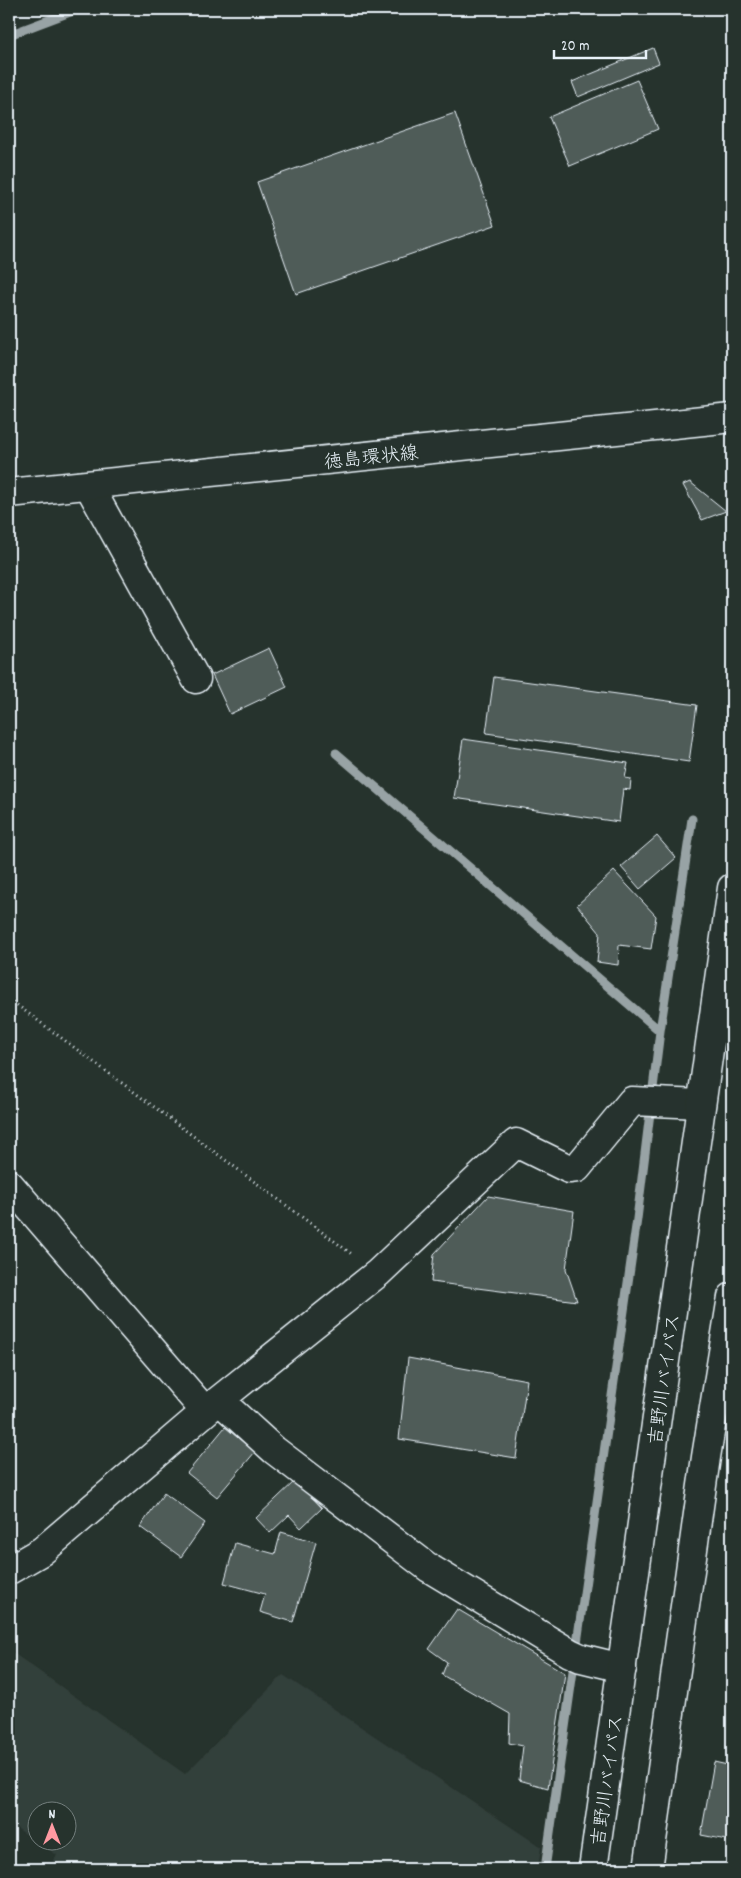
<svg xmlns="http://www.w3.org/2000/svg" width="741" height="1878" viewBox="0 0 741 1878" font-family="Dekko,'Klee One',sans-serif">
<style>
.built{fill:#333f3a;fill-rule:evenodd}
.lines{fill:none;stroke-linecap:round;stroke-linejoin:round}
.stream{stroke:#98a3a5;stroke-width:9}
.building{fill:#505c59;stroke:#e8f1f8}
.minor-casing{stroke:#e8f1f8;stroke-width:31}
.major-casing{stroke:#e8f1f8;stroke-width:31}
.highway-casing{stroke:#e8f1f8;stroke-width:31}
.path{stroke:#e8f1f8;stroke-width:3;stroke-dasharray:1 4;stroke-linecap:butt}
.minor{stroke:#26332d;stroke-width:28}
.major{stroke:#26332d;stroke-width:28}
.highway{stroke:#26332d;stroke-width:28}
.labels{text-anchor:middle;stroke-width:4.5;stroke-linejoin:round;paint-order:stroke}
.street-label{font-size:19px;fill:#e8f1f8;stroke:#26332d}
</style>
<rect width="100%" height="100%" fill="#26332d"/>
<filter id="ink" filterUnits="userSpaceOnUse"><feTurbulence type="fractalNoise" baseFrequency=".02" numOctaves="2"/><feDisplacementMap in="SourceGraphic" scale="10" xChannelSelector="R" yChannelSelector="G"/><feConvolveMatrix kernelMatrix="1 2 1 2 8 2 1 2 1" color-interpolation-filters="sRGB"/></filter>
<g filter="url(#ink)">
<!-- built -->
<path class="built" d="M9,1650L185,1774L283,1675L541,1847L538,1869H49L57,1855L9,1823ZM38,1810H68V1840H38Z"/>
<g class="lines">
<!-- stream -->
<path class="stream" d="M9,35L78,9
M336,753L660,1031
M545,1869L637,1219L660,1031L692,819"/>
</g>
<!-- building -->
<path class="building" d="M653,48L659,63L578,97L572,82Z
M637,80L658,129L570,166L549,117Z
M455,113L495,225L296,294L257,182Z
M690,482L726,511L702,520L683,485Z
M269,648L287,687L230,714L212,675Z
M494,677L697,705L689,762L486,733Z
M463,739L628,763L625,778L631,779L630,790L623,789L619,822L454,798Z
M657,836L676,858L640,889L621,867Z
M614,871L656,916L651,949L619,945L618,965L597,962L600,933L577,905Z
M488,1196L574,1211L566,1269L577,1301L431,1282L434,1254Z
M408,1358L527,1380L516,1458L399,1439Z
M225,1427L255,1452L217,1497L187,1473Z
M296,1480L322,1508L301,1528L289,1515L270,1533L256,1518Z
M164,1493L205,1523L181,1557L140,1527Z
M281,1532L316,1542L293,1622L260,1612L265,1594L224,1583L235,1543L275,1554Z
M457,1609L565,1673L548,1788L519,1780L523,1746L509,1743L510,1714L442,1675L447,1662L429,1649Z
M714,1762L732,1766V1841L701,1835Z"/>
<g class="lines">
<!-- minor casing -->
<g class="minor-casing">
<path id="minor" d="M89,486L196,679
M9,1184L205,1411
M219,1400L378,1273L516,1143L569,1169L577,1168L632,1101L701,1104
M9,1570L42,1551L219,1400L274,1450L429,1568L570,1653L581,1658L622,1668"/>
</g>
<!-- major casing -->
<g class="major-casing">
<path id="major" d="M9,493L732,418"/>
</g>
<!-- highway casing -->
<g class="highway-casing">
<path id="highway" d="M593,1869L732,888
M648,1869L706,1457L732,1297"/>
</g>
<!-- path -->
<path class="path" d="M9,999L353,1255"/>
<!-- minor -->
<use href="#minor" class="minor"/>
<!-- major -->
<use href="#major" class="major"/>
<!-- highway -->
<use href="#highway" class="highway"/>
</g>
</g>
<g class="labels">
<!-- street labels -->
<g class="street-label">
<text transform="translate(371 456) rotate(-6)" y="7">徳島環状線</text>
<text transform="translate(663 1379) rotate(-82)" y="7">吉野川バイパス</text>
<text transform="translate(606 1780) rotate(-82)" y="7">吉野川バイパス</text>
</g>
</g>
<!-- margin -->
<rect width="741" height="1878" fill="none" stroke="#26332d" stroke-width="30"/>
<rect x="15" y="15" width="711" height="1848" fill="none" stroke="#e8f1f8" stroke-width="2" filter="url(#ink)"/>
<!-- north arrow -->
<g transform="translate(52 1826)"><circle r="24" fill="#26332d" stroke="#747f7e"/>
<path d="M0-4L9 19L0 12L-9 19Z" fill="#ff9aa2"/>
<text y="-8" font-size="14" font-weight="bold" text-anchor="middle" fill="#e8f1f8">N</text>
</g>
<!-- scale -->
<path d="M554 50v8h92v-8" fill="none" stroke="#e8f1f8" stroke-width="2.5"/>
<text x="561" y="50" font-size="15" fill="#e8f1f8" stroke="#26332d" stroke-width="4" paint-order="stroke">20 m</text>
</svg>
